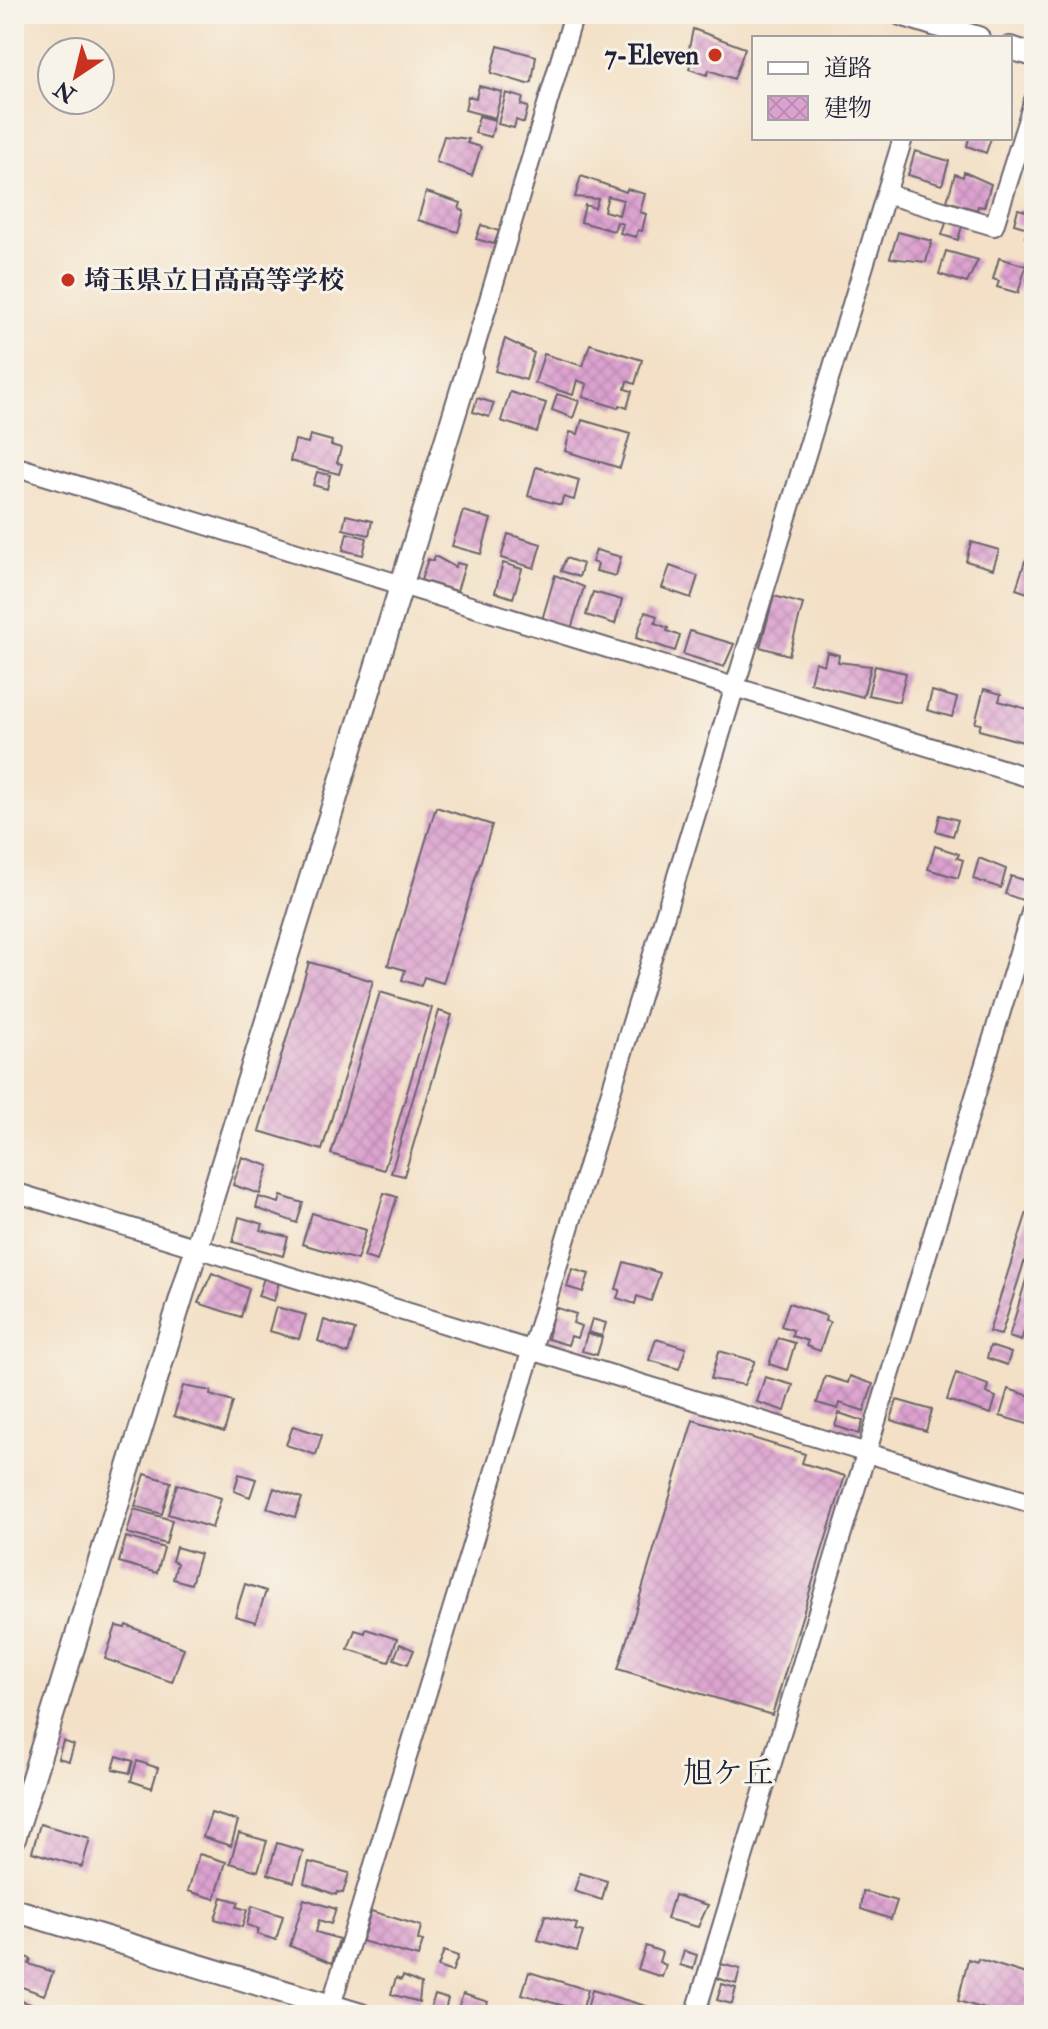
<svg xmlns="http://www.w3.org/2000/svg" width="1048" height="2029" viewBox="0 0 1048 2029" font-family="'IM FELL Double Pica','Noto Serif JP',serif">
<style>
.building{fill:url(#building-cross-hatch);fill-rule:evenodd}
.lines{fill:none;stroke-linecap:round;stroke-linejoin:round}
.minor-casing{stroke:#6b646c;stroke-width:22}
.tertiary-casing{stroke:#6b646c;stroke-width:26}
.minor{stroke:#fff;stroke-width:18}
.tertiary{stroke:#fff;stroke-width:22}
.poi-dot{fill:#c8321e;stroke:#f7f3e8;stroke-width:3}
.labels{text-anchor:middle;stroke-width:6;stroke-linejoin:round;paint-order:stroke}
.poi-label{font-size:26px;font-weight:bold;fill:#22223b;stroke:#f7f3e8;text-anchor:end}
.quarter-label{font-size:30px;fill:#22223b;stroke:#f7f3e8}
</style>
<defs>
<pattern id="building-cross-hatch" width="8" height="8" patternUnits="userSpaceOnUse" patternTransform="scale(2)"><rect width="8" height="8" fill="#dca2cf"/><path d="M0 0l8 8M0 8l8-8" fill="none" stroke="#bc8bb3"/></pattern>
</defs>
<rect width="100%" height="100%" fill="#f7f3e8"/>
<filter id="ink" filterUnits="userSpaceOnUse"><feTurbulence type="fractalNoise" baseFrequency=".0125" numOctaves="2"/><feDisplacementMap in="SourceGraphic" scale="16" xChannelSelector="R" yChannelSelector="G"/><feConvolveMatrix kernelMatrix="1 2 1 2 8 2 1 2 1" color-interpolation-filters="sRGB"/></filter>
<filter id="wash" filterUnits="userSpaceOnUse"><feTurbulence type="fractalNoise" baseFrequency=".006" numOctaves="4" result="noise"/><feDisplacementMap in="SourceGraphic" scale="32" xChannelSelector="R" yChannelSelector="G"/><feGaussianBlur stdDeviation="1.8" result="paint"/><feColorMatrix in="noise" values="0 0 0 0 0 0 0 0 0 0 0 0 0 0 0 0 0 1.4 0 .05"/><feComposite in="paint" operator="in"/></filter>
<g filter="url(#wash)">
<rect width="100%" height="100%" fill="#f3e0c6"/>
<g id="blocks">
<!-- building -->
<path class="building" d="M693,29L745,48L734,79L709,70L707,75L689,69L690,65L686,63Z
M498,46L536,56L532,82L527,84L491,73Z
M479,86L502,92L495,118L465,110L468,96L476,98Z
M506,93L523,98L521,105L528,107L524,123L516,120L514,128L498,124Z
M479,116L495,120L491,137L475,133Z
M444,136L469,139L467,143L481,147L472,176L436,162Z
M969,138H991L986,153L967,146Z
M915,151L949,161L942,185L908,175Z
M964,172L991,184L984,207L978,206L977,210L947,201L955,174L963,177Z
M581,176L626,192L627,189L645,194L640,212L646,214L642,231L638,230L636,237L620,233L623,224L617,222L614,231L581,222L585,205L595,208L598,199L575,197ZM608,196L623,200L619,215L604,211Z
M426,192L461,203L459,209L464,211L458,232L418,220Z
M1018,209L1034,213V239L1025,237L1028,228L1014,224Z
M947,220L962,226L958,240L942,235Z
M481,225L499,231L494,244L476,239Z
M898,232L932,241L926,262L890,258Z
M946,251L978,260L967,283L939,274Z
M999,258L1026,266L1018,293L997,287L999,281L993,279Z
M505,339L534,353L526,380L495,371Z
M590,344L642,360L635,384L627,381L625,389L632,391L627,408L619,405L618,408L583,397L587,384L577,380L573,395L535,383L544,354L583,366Z
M510,392L546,403L537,432L501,421Z
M557,394L579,401L573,418L552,410Z
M477,398L494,403L489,417L473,412Z
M582,420L630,434L620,468L565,451L570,432L578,434Z
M310,435L332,441L331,445L341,448L337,463L342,464L339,474L290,461L295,440L308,443Z
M536,467L579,480L574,500L563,497L561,505L528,496Z
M317,472L330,475L327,489L313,485Z
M463,511L491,519L481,554L452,546Z
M346,515L372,521L369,535L343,529Z
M347,533L367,538L363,555L343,550Z
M508,534L541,544L534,568L501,558Z
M971,542L999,550L993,569L966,561Z
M596,550L621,557L616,576L596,571L598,564L592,562Z
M435,556L455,567L457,563L465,565L457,591L421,580L428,559L433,561Z
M566,558L583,564L579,577L561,571Z
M1025,561L1034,564V595L1016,589Z
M503,563L522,569L513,598L495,592Z
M670,566L698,576L691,598L662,588Z
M555,575L584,587L571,629L542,620Z
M593,592L622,600L615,624L586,615Z
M774,596L803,604L789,655L760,647Z
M645,612L657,616L655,623L668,628L667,631L680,636L675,651L636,638Z
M690,631L734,644L724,667L683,654Z
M827,652L839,655L838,662L871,666L863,697L810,683L815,662L824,665Z
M875,666L906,673L899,702L868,695Z
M984,689L1001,694L999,701L1034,711V745L979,730L981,724L975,723Z
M932,691L957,698L952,717L927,710Z
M436,807L492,825L443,983L424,977L421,986L402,980L405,970L388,965Z
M940,815L958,820L953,836L936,831Z
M935,846L959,854L957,858L963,860L958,878L928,869Z
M979,858L1006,869L1001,888L973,879Z
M1011,876L1031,882L1025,901L1005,894Z
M309,962L373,981L322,1150L259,1131Z
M380,992L432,1008L384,1170L331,1154Z
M439,1011L452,1015L404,1176L391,1173Z
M242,1157L269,1166L260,1194L233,1185Z
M1034,1190V1231L1001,1335L989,1332Z
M384,1193L397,1197L377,1261L364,1257Z
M281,1196L303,1203L297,1223L256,1208L259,1197L279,1203Z
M312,1213L366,1230L357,1260L302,1244Z
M239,1217L263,1224L261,1230L288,1237L283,1256L233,1242Z
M1033,1256L1034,1300L1021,1341L1009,1337Z
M624,1262L660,1273L651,1301L637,1296L635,1304L617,1298L620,1290L616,1289Z
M572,1269L589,1274L583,1292L567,1287Z
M212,1273L249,1289L241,1317L198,1303Z
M264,1278L279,1282L274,1301L258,1296Z
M789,1303L826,1316L825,1321L830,1322L820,1351L806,1346L808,1341L792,1336L793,1330L781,1326Z
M276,1307L306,1315L299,1339L269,1331Z
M554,1307L576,1314L573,1323L581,1326L577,1338L571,1336L568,1345L548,1339Z
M592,1319L606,1323L602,1336L588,1332Z
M324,1320L355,1330L348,1354L318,1341Z
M587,1334L602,1338L597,1355L582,1351Z
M778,1338L795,1343L787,1370L769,1364Z
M656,1339L686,1348L679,1369L649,1360Z
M990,1346L1011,1353L1007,1365L987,1358Z
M719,1351L755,1361L744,1385L711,1379Z
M956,1373L988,1385L986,1393L996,1397L991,1414L947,1400Z
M825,1376L848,1383L850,1376L873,1384L864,1411L840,1403L838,1409L817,1403Z
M765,1377L793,1385L785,1411L757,1402Z
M183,1386L211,1391L210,1395L233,1402L224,1432L174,1416Z
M1008,1389L1034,1397V1426L1000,1416Z
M897,1400L932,1410L926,1431L891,1420Z
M839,1413L863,1421L859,1434L835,1426Z
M693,1420L805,1454L802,1463L845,1476L772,1715L618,1669Z
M293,1426L322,1435L316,1455L286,1445Z
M145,1474L171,1482L162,1514L135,1506Z
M239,1474L256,1479L250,1497L234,1491Z
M177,1484L221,1498L212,1528L168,1514Z
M274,1488L302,1498L295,1517L267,1508Z
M134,1509L172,1520L166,1544L127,1533Z
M126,1537L164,1548L157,1573L119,1562Z
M176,1547L200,1554L191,1584L173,1579L177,1563L172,1561Z
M245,1584L266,1591L256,1622L235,1616Z
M126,1625L184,1648L172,1682L105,1659L116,1626L125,1628Z
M366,1629L397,1639L389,1662L348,1649L355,1630L365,1633Z
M400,1644L414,1650L408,1664L394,1659Z
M63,1741L74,1745L69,1761L58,1758Z
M117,1756L133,1761L130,1773L113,1769Z
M137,1761L158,1768L152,1788L131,1781Z
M211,1813L238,1821L231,1846L203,1837Z
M40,1824L90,1838L82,1867L32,1852Z
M239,1833L267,1841L258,1871L230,1863Z
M277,1843L303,1851L294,1882L268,1874Z
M199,1854L226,1862L215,1899L188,1891Z
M309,1862L349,1873L343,1893L337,1892L336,1895L304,1883Z
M580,1873L607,1881L602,1900L574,1891Z
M863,1891L897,1901L891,1919L861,1909Z
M674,1895L708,1905L698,1927L667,1919Z
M222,1897L239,1902L237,1907L247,1910L242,1927L215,1919Z
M304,1899L336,1909L331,1924L319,1920L316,1932L339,1939L332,1963L290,1946Z
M252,1906L283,1916L276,1940L257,1934L259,1929L247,1925Z
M371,1911L421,1926L418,1940L423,1941L418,1957L362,1941Z
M545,1915L577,1924L575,1930L583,1932L577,1951L538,1940Z
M646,1946L662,1952L659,1962L666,1965L662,1977L638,1969Z
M444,1951L458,1956L452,1972L438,1967Z
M684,1951L697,1955L693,1969L680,1965Z
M17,1954L31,1959L29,1964L53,1972L44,1995L14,1984Z
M968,1959L977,1962L978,1959L1029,1975L1026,1984L1034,1987V2015H1005L958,2001Z
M721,1964L740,1969L736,1984L717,1978Z
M529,1972L588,1990L582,2011L522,1994Z
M403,1976L421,1984L419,2002L391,1994L396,1978L401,1980Z
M722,1984L736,1988L732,2004L717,2000Z
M592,1990L666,2012L665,2015L586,2013Z
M463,1994L488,2002L483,2015L457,2012Z
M435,1995L448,1999L444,2013L430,2009Z
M14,1999L31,2004L30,2008L39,2011L38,2015H14Z"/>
</g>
</g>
<g filter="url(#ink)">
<use href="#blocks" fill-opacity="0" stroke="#6b646c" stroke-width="2"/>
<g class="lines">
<!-- minor casing -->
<g class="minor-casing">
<path id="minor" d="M886,194L994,226L1034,100
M472,357L574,14
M14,466L1034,779
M14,1192L1034,1504
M328,2015L903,138
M695,2015L1034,903"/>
</g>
<!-- tertiary casing -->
<g class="tertiary-casing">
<path id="tertiary" d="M901,14L978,38
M1010,48L1034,55
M14,1839L472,357
M14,1910L361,2015"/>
</g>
<!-- minor -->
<use href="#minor" class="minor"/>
<!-- tertiary -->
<use href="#tertiary" class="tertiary"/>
</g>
</g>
<!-- markers -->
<g class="poi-dot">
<circle cx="715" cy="55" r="8"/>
<circle cx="68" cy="280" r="8"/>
</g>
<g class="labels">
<!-- poi labels -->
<g class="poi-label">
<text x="699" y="64">7-Eleven</text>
<text x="84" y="289" text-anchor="start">埼玉県立日高高等学校</text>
</g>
<!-- quarter labels -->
<g class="quarter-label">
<text x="728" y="1783">旭ケ丘</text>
</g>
</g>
<!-- margin -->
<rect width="1048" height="2029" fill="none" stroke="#f7f3e8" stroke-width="48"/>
<!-- legend -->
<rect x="752" y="36" width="260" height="104" fill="#f7f3e8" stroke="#a29fa3" stroke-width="2"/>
<rect x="768" y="62" width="40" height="12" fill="#ffffff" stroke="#a29fa3" stroke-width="2"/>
<text x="824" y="76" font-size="24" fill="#22223b">道路</text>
<rect x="768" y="96" width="40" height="24" fill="url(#building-cross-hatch)" stroke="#a29fa3" stroke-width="2"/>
<text x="824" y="116" font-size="24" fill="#22223b">建物</text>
<!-- north arrow -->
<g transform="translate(76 76) rotate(215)"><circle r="38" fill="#f7f3e8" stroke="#a29fa3" stroke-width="2"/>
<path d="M0-6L14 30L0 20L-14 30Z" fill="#c8321e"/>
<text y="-12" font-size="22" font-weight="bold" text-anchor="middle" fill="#22223b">N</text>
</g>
</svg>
